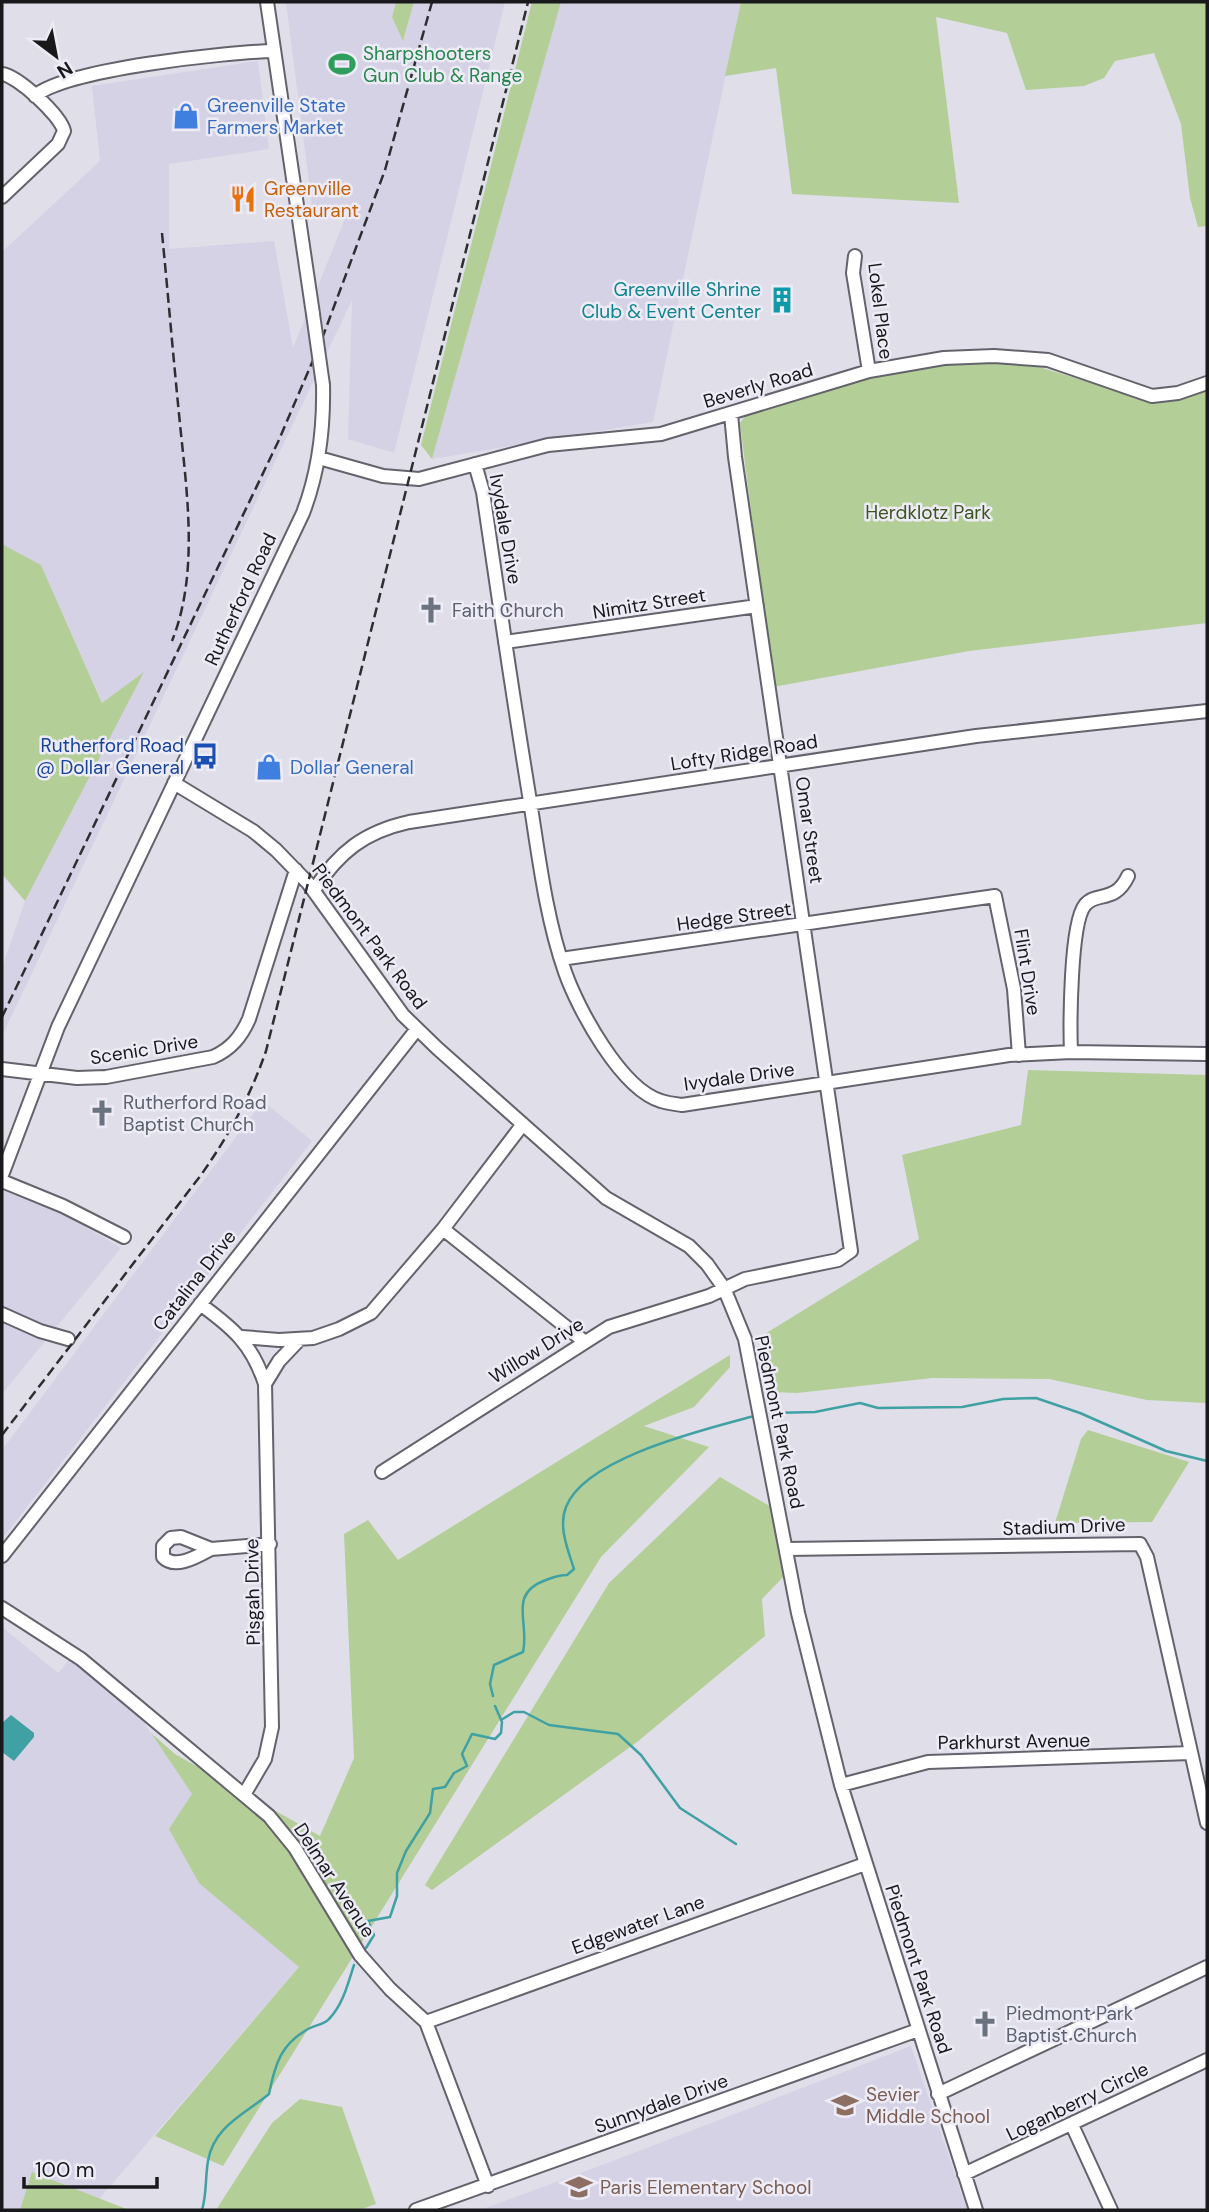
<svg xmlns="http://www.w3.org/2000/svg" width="1209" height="2212" viewBox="0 0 1209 2212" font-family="'DM Sans',sans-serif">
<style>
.built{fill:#d4d2e4}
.green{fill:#b3cf97}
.water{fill:#3fa1a3}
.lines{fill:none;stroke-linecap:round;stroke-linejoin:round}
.stream{stroke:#3fa1a3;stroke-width:2.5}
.minor-casing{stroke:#64636c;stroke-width:16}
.minor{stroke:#fff;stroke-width:12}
.rail{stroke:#2e2e32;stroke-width:2.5;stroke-dasharray:10 5;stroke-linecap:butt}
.minor-bridge-casing{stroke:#64636c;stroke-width:16;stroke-linecap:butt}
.minor-bridge{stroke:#fff;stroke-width:12}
.labels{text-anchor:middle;stroke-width:5;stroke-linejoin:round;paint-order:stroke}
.leisure-label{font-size:19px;fill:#27864d;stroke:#edebf6;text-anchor:start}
.shop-label{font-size:19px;fill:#366cbe;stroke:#edebf6;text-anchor:start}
.food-label{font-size:19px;fill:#c56008;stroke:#edebf6;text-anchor:start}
.culture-label{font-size:19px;fill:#0d838f;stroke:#edebf6;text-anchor:end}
.street-label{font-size:19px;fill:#19191c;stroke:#edebf6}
.park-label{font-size:19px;fill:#3b541e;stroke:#edebf6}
.worship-label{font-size:19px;fill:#5b616d;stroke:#edebf6;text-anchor:start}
.transit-label{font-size:19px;fill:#164399;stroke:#edebf6;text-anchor:end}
.education-label{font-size:19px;fill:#785e54;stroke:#edebf6;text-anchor:start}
</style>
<rect width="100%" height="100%" fill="#e0dee9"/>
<!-- built -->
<path class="built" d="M286,2H396L392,17L404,39L414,2H505L394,453L348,439L352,300L2,1036V968L25,901L143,673L103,704L41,565L2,544V252L100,161L92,86L258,61L269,149L169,164V249L274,241L293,348L349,209L312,206Z
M561,2H741L653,422L432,459Z
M263,1101L312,1141L2,1539V1450Z
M2,1178L121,1248L2,1394Z
M2,1627L58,1673L70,1659L130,1702L192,1794L299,1967L99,2199L32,2173L20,2210H2Z
M911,2046L967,2210H480L605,2164Z"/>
<!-- green -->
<path class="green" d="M396,2H414L403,41L392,17Z
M532,2H561L432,459L421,445Z
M741,2H1207V226L1198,227L1190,198L1181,124L1154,53L1115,61L1104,78L1084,86L1026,90L1007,33L936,17L959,203L792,194L776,68L725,76Z
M996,362L1036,366L1150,401L1172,402L1207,389V623L969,651L773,687L740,423L747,413L896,371L938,365Z
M2,544L41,565L102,703L144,672L25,901L2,874Z
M1028,1070L1207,1075V1403L1147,1400L1049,1379L932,1378L797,1393L772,1392L760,1337L919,1239L902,1155L1021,1125Z
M730,1355V1367L694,1407L644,1426L709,1447L601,1557L223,2166L155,2136L299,1967L199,1883L169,1829L192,1794L151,1733L175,1754L320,1836L354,1758L344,1534L368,1520L398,1560Z
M1088,1430L1189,1462L1152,1522L1055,1523L1081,1439Z
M720,1477L773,1508L788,1572L762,1599L765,1636L637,1742L432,1890L425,1885L609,1583Z
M300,2099L342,2107L376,2204L359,2210H216L272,2123Z
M32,2172L129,2210H20Z"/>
<!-- water -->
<path class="water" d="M11,1715L34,1733V1737L14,1761L2,1752V1723Z"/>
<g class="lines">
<!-- stream -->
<path class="stream" d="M770,1413L815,1412L860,1403L878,1408L962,1407L1003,1399L1036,1398L1080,1413L1166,1451L1207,1461
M493,1696L490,1684L494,1665L523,1652C530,1622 507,1594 546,1580C554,1577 558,1575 567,1575L574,1569C568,1550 558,1527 566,1507C585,1457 707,1429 754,1416
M501,1720L514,1712H524L549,1725L618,1734L641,1755L680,1808L736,1844
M366,1948L374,1935L368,1921L390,1917L397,1896V1873L406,1851L430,1813L433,1789L445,1787L454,1773L467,1766L462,1754L472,1734L495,1739L501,1733L502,1722L495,1706
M202,2210C207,2194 205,2178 208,2161C214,2126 245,2114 269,2094C275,2064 281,2043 310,2028C316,2025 325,2024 329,2019C343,2005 348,1983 354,1965"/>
<!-- minor casing -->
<g class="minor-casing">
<path id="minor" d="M267,2L313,314
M2,74C18,76 60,115 64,131L58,144L2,197
M35,96C66,69 228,52 274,51
M855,256L853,273L869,371
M319,458L383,476L419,479L548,445L661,434L869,371L944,358L994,356L1048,360L1152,396L1178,393L1207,383
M475,464L483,492C498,595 513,698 530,801C539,858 546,918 565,972C578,1009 621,1089 661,1101C667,1103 675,1104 682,1105L1009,1055L1071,1052L1207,1054
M505,642L757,606
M174,783L253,831L276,850L308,883L403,1015L437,1048L606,1198L689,1246L707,1264L724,1288L745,1339L798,1613L841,1785L976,2210
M314,890C339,852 364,832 409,822L976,736L1207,711
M561,959L995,896L1014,989L1019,1055
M1071,1052C1070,1027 1070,923 1085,905C1096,891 1115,904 1128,876
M2,1069L77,1078L106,1077L213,1057C231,1049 241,1037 249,1019L296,870
M2,1175L58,1027L303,513C319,471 324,430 323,385
M2,1181L63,1206L124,1237
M443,1229L585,1342
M200,1304C233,1328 252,1344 265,1384
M2,1314L40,1331L68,1339
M242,1337L279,1340L313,1338L339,1329L371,1313L443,1229L523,1124
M382,1472L609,1327L709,1296L745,1279L838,1260L851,1251L735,457L731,414
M181,1537L211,1549C198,1556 175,1570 163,1557V1546L171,1538Z
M211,1549L270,1544
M786,1549L1140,1544L1147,1557L1207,1823
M2,1556L417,1029
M2,1608L81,1659L269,1816L295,1848L360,1955L390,1989L426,2022L488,2186
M841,1785L928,1762L1191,1753
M245,1793L265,1759L272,1727L265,1384L279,1361L299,1340
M426,2022L865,1864
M938,2094L1207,1967
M1072,2125L1111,2210
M964,2174L1207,2060
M416,2210L918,2030"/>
</g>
<!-- minor -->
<use href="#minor" class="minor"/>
<!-- rail -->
<path class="rail" d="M162,233C168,294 173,354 179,414C186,487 200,571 172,641
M2,1017L278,442L320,344L385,170L432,2
M2,1435L201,1175C229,1135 250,1097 266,1051L528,2"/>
<!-- minor-bridge casing -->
<g class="minor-bridge-casing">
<path id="minor-bridge" d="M313,314L323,385"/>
</g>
<!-- minor-bridge -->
<use href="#minor-bridge" class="minor-bridge"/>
</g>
<!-- icons -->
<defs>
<g id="stadium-bare" transform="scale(2.1)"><path d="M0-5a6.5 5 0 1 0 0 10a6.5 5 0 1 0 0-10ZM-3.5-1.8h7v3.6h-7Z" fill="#2e9e5b" stroke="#edebf6" stroke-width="2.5" paint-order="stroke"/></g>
<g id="shop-bare" transform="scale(2.1)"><path d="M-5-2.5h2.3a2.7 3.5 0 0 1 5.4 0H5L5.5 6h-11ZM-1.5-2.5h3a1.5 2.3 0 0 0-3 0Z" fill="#3f7fe0" stroke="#edebf6" stroke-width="2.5" paint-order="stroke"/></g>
<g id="restaurant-bare" transform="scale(2.1)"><path d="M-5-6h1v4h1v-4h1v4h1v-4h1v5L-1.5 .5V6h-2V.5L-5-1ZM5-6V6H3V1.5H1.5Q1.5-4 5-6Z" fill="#e8710a" stroke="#edebf6" stroke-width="2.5" paint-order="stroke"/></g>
<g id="building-bare" transform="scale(2.1)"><path d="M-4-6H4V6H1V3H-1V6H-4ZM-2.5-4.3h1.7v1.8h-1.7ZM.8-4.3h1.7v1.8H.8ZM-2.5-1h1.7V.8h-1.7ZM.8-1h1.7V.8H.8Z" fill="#0f9aa8" stroke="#edebf6" stroke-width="2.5" paint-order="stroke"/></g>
<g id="church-bare" transform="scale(2.1)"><path d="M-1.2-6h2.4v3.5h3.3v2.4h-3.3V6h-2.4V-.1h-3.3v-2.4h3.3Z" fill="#6b7280" stroke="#edebf6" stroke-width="2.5" paint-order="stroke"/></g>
<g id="bus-bare" transform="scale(2.1)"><path d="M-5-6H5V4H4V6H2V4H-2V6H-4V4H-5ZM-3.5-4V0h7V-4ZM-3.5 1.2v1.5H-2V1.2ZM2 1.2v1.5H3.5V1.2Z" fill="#1a4fb4" stroke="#edebf6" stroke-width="2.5" paint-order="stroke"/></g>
<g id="school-bare" transform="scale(2.1)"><path d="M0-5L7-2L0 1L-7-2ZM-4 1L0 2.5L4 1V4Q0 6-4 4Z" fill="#8d6e63" stroke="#edebf6" stroke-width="2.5" paint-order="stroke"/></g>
</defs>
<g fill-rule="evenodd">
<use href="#stadium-bare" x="342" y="64"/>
<use href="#shop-bare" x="186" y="116"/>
<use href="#restaurant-bare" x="243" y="199"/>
<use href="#building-bare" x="782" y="300"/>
<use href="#church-bare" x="431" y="610"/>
<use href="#bus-bare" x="205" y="756"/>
<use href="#shop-bare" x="269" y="767"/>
<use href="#church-bare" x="102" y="1113"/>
<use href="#church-bare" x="985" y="2024"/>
<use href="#school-bare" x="845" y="2105"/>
<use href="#school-bare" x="579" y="2187"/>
</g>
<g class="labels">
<!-- leisure labels -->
<g class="leisure-label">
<text x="363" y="60">Sharpshooters<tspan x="363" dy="22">Gun Club &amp; Range</tspan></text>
</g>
<!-- shop labels -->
<g class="shop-label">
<text x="207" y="112">Greenville State<tspan x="207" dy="22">Farmers Market</tspan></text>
<text x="290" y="774">Dollar General</text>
</g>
<!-- food labels -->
<g class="food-label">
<text x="264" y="195">Greenville<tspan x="264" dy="22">Restaurant</tspan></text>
</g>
<!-- culture labels -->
<g class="culture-label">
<text x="761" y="296">Greenville Shrine<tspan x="761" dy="22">Club &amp; Event Center</tspan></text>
</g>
<!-- street labels -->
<g class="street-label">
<text transform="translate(881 311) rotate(83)" y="7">Lokel Place</text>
<text transform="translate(758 385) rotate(-17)" y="7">Beverly Road</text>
<text transform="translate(506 529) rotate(80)" y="7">Ivydale Drive</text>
<text transform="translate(240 599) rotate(-65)" y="7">Rutherford Road</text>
<text transform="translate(649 603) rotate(-9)" y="7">Nimitz Street</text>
<text transform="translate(744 752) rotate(-9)" y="7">Lofty Ridge Road</text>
<text transform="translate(810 830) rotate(82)" y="7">Omar Street</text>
<text transform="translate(734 916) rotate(-8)" y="7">Hedge Street</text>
<text transform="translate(370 936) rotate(53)" y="7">Piedmont Park Road</text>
<text transform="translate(1028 972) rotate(81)" y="7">Flint Drive</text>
<text transform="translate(144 1049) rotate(-9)" y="7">Scenic Drive</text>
<text transform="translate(739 1076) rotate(-8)" y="7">Ivydale Drive</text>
<text transform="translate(194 1280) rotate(-52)" y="7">Catalina Drive</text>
<text transform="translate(536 1350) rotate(-32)" y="7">Willow Drive</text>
<text transform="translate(780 1422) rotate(78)" y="7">Piedmont Park Road</text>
<text transform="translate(1064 1526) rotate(-2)" y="7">Stadium Drive</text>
<text transform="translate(252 1592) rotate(-91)" y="7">Pisgah Drive</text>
<text transform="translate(1014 1741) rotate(-1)" y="7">Parkhurst Avenue</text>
<text transform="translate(335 1880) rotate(57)" y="7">Delmar Avenue</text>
<text transform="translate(638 1924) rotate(-20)" y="7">Edgewater Lane</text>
<text transform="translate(919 1969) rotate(72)" y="7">Piedmont Park Road</text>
<text transform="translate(1077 2101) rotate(-26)" y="7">Loganberry Circle</text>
<text transform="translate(661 2103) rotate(-20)" y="7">Sunnydale Drive</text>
</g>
<!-- park labels -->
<g class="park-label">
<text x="928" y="519">Herdklotz Park</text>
</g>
<!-- worship labels -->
<g class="worship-label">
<text x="452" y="617">Faith Church</text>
<text x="123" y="1109">Rutherford Road<tspan x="123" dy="22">Baptist Church</tspan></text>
<text x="1006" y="2020">Piedmont Park<tspan x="1006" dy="22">Baptist Church</tspan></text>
</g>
<!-- transit labels -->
<g class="transit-label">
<text x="184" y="752">Rutherford Road<tspan x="184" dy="22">@ Dollar General</tspan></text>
</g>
<!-- education labels -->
<g class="education-label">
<text x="866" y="2101">Sevier<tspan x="866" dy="22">Middle School</tspan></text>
<text x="600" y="2194">Paris Elementary School</text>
</g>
</g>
<!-- border -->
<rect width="1209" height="2212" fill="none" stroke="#19191c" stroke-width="7"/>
<!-- north arrow -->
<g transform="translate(56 56) rotate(148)" stroke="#edebf6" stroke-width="5" paint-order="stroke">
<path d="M0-5L12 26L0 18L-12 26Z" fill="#19191c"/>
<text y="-10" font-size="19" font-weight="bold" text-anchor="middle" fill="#19191c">N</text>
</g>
<!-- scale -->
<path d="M24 2177v10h133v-10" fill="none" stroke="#19191c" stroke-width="3.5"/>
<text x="35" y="2177" font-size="21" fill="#19191c" stroke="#edebf6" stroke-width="5" paint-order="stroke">100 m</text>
</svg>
